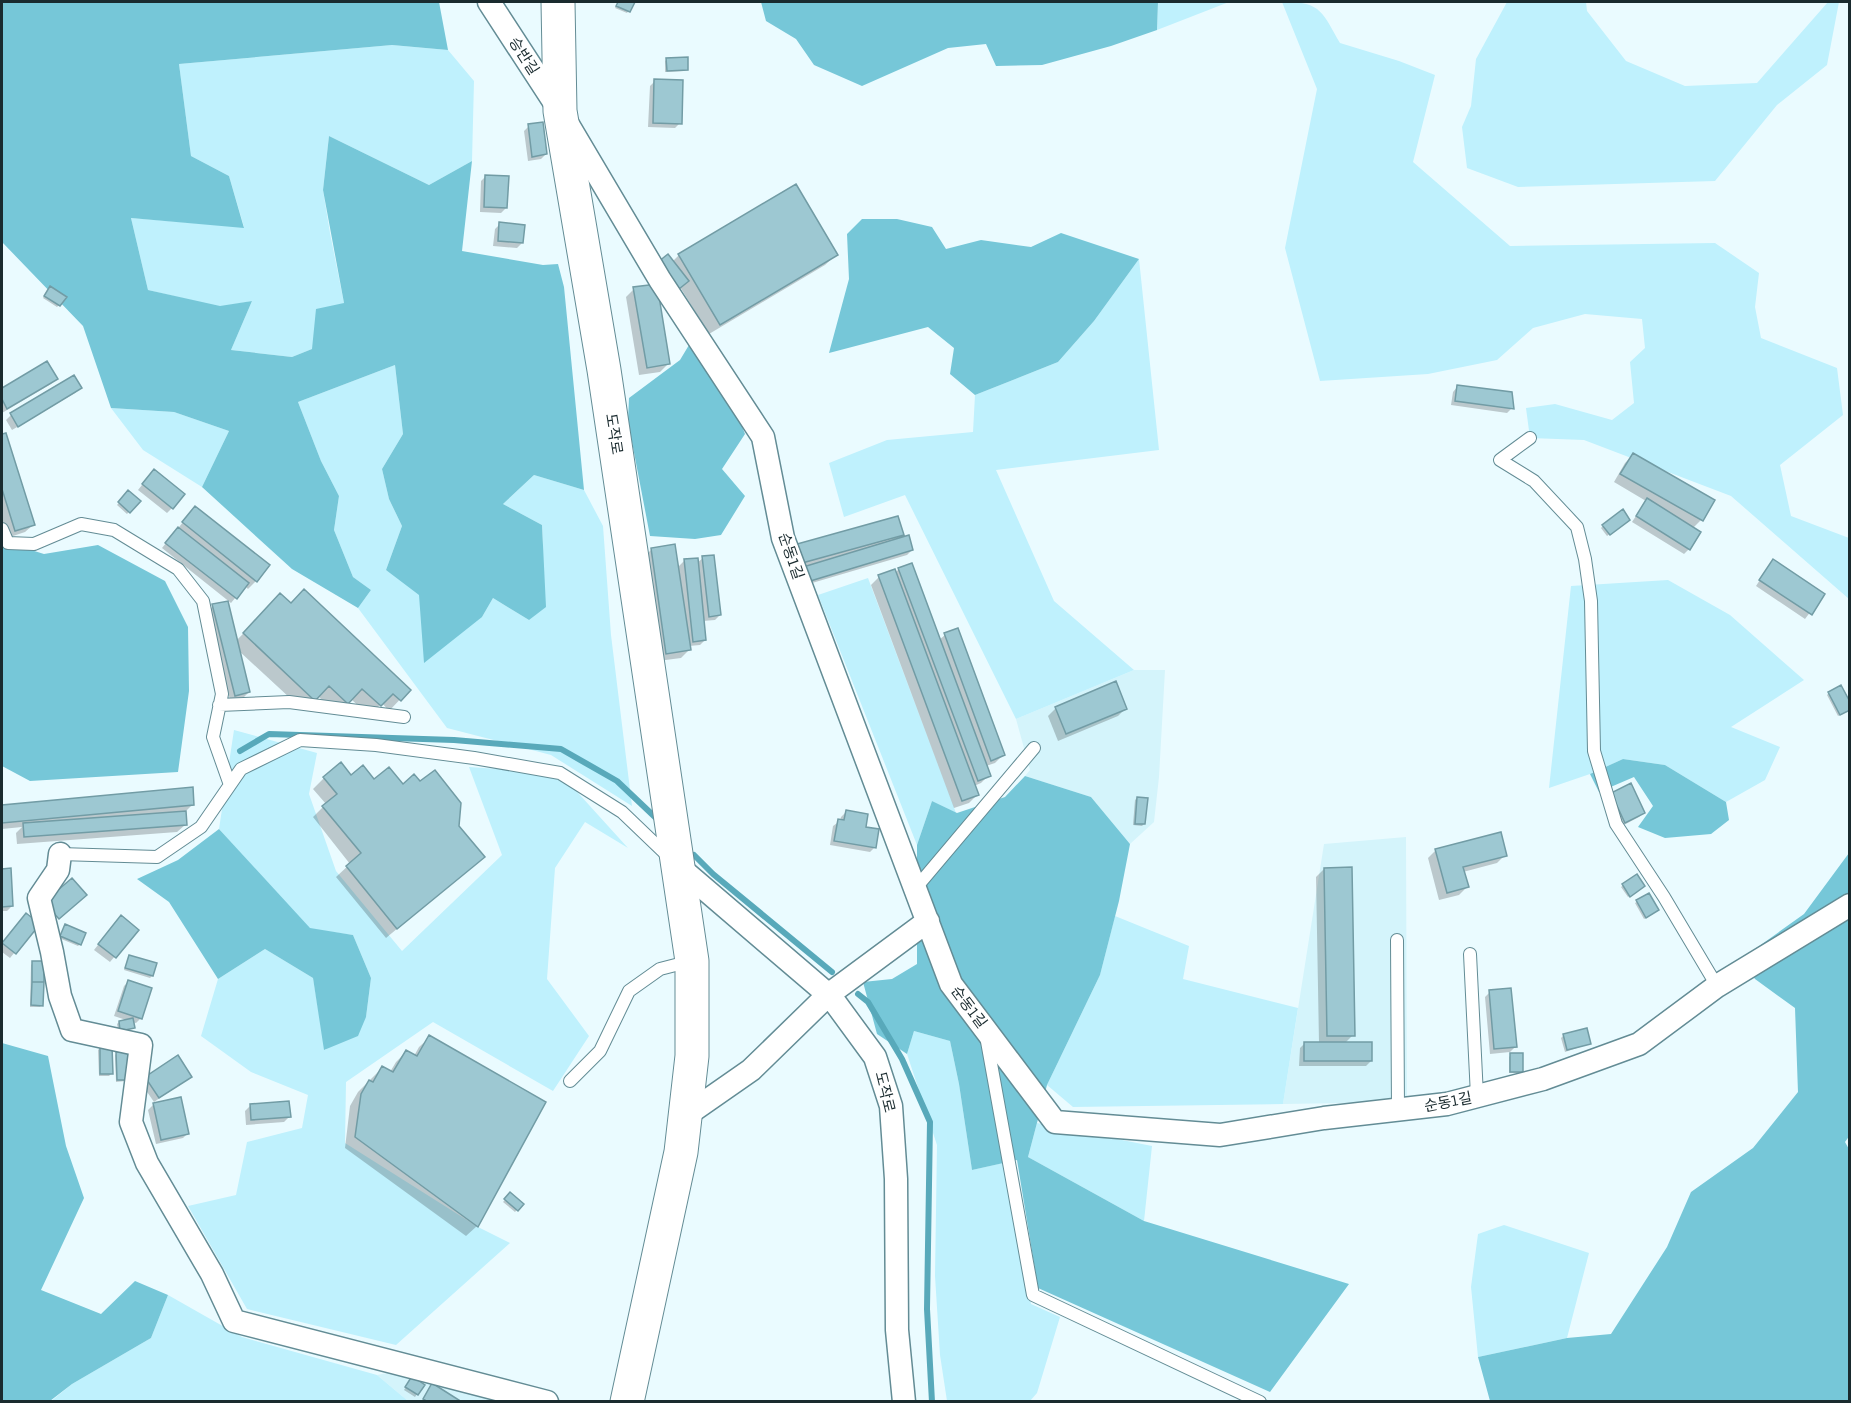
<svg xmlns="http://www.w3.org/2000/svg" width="1851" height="1403" viewBox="0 0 1851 1403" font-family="'Asap Condensed','Noto Sans KR',sans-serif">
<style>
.built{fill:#d4f4fb}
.green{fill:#bff1fd}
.forest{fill:#76c7d8}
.shadow{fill:#0003}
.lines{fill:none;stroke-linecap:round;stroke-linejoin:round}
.stream{stroke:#58a9ba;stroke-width:6}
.building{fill:#9dc8d2;stroke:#729ca5;stroke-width:1.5}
.lane-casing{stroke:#638c95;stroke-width:14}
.street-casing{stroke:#638c95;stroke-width:25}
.secondary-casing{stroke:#638c95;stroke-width:35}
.lane{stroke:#fff;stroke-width:12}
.street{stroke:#fff;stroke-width:22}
.secondary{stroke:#fff;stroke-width:33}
.labels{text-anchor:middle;stroke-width:5;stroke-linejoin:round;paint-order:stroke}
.street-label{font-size:15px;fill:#1a2b2f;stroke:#fff}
</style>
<rect width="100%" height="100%" fill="#eafbff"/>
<!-- built -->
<path class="built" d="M1134,670H1165L1159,777L1154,822L1130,844L1091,797L1025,776L1030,770L1016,719Z
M1406,837L1407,1102L1283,1104L1324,844Z
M393,1372L500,1401H408L377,1375Z"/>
<!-- green -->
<path class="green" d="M1158,2H1229L1157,30Z
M1282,2C1321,1 1322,12 1340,43L1399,61L1435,75L1413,162L1510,246L1715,243L1759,273L1755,307L1761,338L1837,368L1843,415L1780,465L1791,516L1849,538V599L1731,496L1584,440L1530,438L1526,408L1555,404L1612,420L1634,403L1630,362L1645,348L1642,319L1585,314L1533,328L1497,360L1428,374L1320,381L1285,248L1317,89Z
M1507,2H1586L1587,11L1626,61L1685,86L1757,83L1828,2H1839L1827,65L1777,105L1715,181L1518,187L1467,168L1462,127L1471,106L1476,59Z
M392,45L448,50L474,81L472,161L429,185L329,136L323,190L330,233L344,303L312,349L292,357L231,350L252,301L220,307L148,290L131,218L244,227L229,176L191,156L179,64Z
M1139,259L1159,450L996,470L1054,601L1134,670L1016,719L905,495L844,517L829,463L887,440L973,432L975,395L1058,362L1094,321Z
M395,365L403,434L382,469L389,499L402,526L386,570L482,617L493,598L529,620L543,543L542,525L503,504L534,475L584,490L603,526L611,635L632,806L551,755L447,728L358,608L371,590L353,577L334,530L339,496L321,461L298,402Z
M111,408L174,412L229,431L202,487L143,450Z
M868,578L956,813L932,801L917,845L818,595Z
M1668,580L1730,615L1804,680L1731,727L1780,747L1765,780L1726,802L1665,765L1623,759L1590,774L1549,788L1571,586Z
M234,730L317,753L309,794L336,871L402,951L502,855L469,767L560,773L628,848L585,822L555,868L547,979L589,1036L553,1091L433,1022L346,1082L345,1143L478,1227L510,1243L396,1345L247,1309L188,1206L236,1195L247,1142L302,1128L308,1095L251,1072L201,1036L218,979L265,949L313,978L325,1050L366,1017L371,978L353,935L310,929L219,829Z
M1115,916L1189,946L1183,979L1298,1008L1283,1104L1073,1107L1047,1085L1100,975Z
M914,1031L950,1041L959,1084L972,1170L1003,1163L1031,1304L1060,1317L1037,1393L1030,1401H947L940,1355L935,1276L937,1145L907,1054Z
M1037,1123L1152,1146L1144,1221L1028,1157Z
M1504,1225L1589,1253L1567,1338L1478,1357L1471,1287L1478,1234Z
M168,1295L242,1337L377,1375L408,1401L50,1402L72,1384L151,1338Z"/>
<!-- forest -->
<path class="forest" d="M2,2H439L448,50L392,45L179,64L191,156L229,176L244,228L131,218L148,290L220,306L252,301L231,350L292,357L312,349L316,309L344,303L323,190L329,136L429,185L472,161L462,251L543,265L558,264L564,287L584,490L534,475L503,504L542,525L546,607L529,620L493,598L482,617L424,663L419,595L386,570L402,526L389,499L382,469L403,434L395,365L298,402L321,461L339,496L334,530L353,577L371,590L358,608L292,569L202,487L229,431L174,412L111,408L83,326L2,242Z
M761,2H1158L1157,30L1111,46L1042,65L996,66L986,44L948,48L862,86L814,65L796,39L766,21Z
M862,219H897L932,227L946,249L981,240L1031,247L1061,233L1139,259L1094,321L1058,362L975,395L950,374L954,348L928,327L829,353L849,279L847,234Z
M689,345L735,408L745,434L722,469L745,496L721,535L695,539L650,536L628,421L629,398L680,360Z
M2,541L44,554L98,545L165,581L188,627L189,691L178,772L30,781L2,766Z
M1623,759L1665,765L1726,802L1729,820L1711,834L1665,838L1638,827L1653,806L1634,777L1599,792L1590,774Z
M1025,776L1091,797L1130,844L1119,901L1100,975L1047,1085L1028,1157L1144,1221L1349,1284L1270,1392L1038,1288L1017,1160L972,1170L959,1084L950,1041L914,1031L907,1054L877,1034L863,982L892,979L917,964V845L932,801L957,813L1005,797Z
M219,829L310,928L353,935L371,978L366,1017L358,1036L324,1050L313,978L265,949L218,979L169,902L137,879L178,860Z
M1849,848L1850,1135L1845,1142L1850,1151L1849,1401H1490L1478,1357L1567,1338L1611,1334L1667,1247L1691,1192L1753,1148L1798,1092L1795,1008L1755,979L1741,959L1804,914L1849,853Z
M2,1043L48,1056L66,1146L84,1198L41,1290L101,1314L135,1281L168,1295L151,1338L72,1384L50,1401H2Z"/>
<!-- shadow -->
<path class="shadow" d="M618,2H634L627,13L615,8Z
M667,59L687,69L684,71L665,72V61Z
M655,81L680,123L675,128L648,127L650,86Z
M529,126L546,154L541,159L528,161L524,131Z
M486,176L506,208L501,213L480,212L481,181Z
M500,224L522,243L517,248L493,246L495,229Z
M679,255H836L825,265L709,334L680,287L672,262Z
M634,289L668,364L660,372L639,375L626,297Z
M48,290L59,305L57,307L43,298Z
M46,363L56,379L51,384L2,413V390Z
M73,377L80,388L75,393L12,430L6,420L11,415Z
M1458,386L1512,408L1507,413L1451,405L1453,392Z
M5,434L33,525L25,532L7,538L2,520V436Z
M1633,455L1713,501L1701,520L1693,528L1689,549L1684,554L1632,522L1646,501L1614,482L1625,463Z
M149,476L172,508L167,513L138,490Z
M128,492L139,501L127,514L117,505Z
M188,516L256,581L248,589L245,586L231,603L162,548Z
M1626,522L1607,536L1601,528L1603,526Z
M902,534L895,541L912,550L907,555L802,586L790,553Z
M652,549L677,568L684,561L697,563L703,558L720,615L715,620L703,621L705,640L700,645L689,646V650L681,658L658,661L644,557Z
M1769,566L1823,595L1805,619L1756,586Z
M899,569L939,640L945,635L957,630L1003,755L995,763L986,766L989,775L981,783L974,786L977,795L969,803L954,808L871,585L879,577L895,573Z
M213,606L236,641L270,606L409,690L389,711L382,703L369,716L351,699L336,714L318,696L304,711L238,650L249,692L244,697L230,700L208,611Z
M1829,693L1850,709L1838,716L1827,695Z
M1056,708L1125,709L1118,716L1058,741L1048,716Z
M351,777L402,786L483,857L386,938L336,877L350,864L313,817L326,804L313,789L324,778Z
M192,789L193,804L184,813L185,825L177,832L17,844L16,833L22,827L2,829V806Z
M1137,798L1144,824L1142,826L1133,825L1135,800Z
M1607,799L1644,812L1639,817L1620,827Z
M846,812L865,828L875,847L870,852L830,845L833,826L840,821L841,817Z
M1436,850L1505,855L1497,863L1463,872L1467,887L1459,895L1439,900L1428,858Z
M1324,869L1353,1035L1345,1043L1371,1061L1366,1066H1299L1300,1048L1305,1043H1319L1316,877Z
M2,870H10L12,906L7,911H2Z
M1636,876L1641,888L1628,897L1621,887Z
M1649,895L1655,912L1644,919L1635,903Z
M21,919L38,924L10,958L2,952V944Z
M116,922L137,930L110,962L94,950Z
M65,926L80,944L78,946L59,938Z
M129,956L152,976L150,978L124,970Z
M33,963L42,1005L40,1007H30L31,965Z
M129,981L141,1018L136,1023L132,1022L133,1028L118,1030L117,1024L119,1022L129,1021L114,1016L124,986Z
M1490,992L1515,1047L1510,1052L1490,1054L1485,997Z
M1564,1035L1589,1044L1565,1052L1561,1038Z
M430,1037L477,1226L466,1236L345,1148L350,1106L358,1092L382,1068L390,1072L396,1062L406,1052L414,1056L419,1047Z
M100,1048L111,1074L109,1076H99L98,1050Z
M117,1053L126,1081L116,1082L115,1055Z
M1511,1055L1522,1071L1520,1073H1509V1057Z
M190,1077L154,1102L141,1083L146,1078Z
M153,1105H155L188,1133L183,1138L156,1144L148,1110Z
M250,1106L289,1117L284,1122L246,1125L245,1111Z
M510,1194L522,1204L515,1212L503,1202Z
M410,1380L423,1385L415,1397L404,1390Z"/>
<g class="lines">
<!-- stream -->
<path class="stream" d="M240,751L269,734L454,740L561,749L617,781L656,818
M694,855L713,874L832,972
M858,994L868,1002L902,1059L930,1122L927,1309L932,1402"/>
</g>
<!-- building -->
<path class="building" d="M618,2H635L630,12L616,6Z
M688,57V70L667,71L666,58Z
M654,79L683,80L682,124L653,123Z
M543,122L547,154L532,157L528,124Z
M485,175L509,176L507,208L484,207Z
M796,184L838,255L720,325L678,254Z
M499,222L525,225L523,243L498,241Z
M668,254L689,281L679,289L658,262Z
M657,284L670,364L647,368L633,287Z
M50,286L67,297L60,306L44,296Z
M47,361L58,379L7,409L2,399V388Z
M74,375L82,388L18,427L10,413Z
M1457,385L1512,392L1514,409L1455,401Z
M6,433L35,525L15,531L2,489V434Z
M1633,453L1715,500L1703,521L1620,474Z
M154,469L185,494L173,509L142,484Z
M128,490L141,501L130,513L118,502Z
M1647,498L1701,532L1690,550L1636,516Z
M195,506L270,565L257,582L182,522Z
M1623,509L1630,520L1610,535L1602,525Z
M898,516L904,535L802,563L797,544Z
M178,527L249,583L237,599L165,543Z
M909,535L913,550L807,582L803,567Z
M675,544L691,650L666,654L651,548Z
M714,555L721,615L709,617L702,556Z
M698,558L706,640L693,642L684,559Z
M1773,559L1825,594L1812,615L1759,580Z
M912,563L991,776L978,781L898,568Z
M895,569L979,795L962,801L878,575Z
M304,589L411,690L401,701L393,694L381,706L362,689L348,704L329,686L315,701L243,633L280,593L291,603Z
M228,601L250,692L235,696L212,604Z
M958,628L1005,755L991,761L944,633Z
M1116,681L1127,709L1066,734L1055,707Z
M1841,685L1850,702V710L1840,715L1828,692Z
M341,762L351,775L363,765L374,779L389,767L403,784L414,774L420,781L435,770L461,803L459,826L485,857L397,929L346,866L361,853L322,806L337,794L323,777Z
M1631,783L1645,813L1625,823L1611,793Z
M193,787L194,805L2,823V805Z
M1137,797L1148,798L1145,824H1135Z
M846,810L868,814L866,827L879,829L876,848L834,841L838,819L844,820Z
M186,811L187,825L24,837L23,823Z
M1501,832L1507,856L1463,867L1469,887L1447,893L1435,849Z
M1352,867L1355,1036H1327L1324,868Z
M11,868L13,906L2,907V869Z
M1637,874L1645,886L1630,897L1622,884Z
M72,878L87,895L59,919L44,902Z
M1649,893L1659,910L1646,918L1636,900Z
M26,913L40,924L16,954L2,943Z
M121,915L139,930L116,958L98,944Z
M65,924L86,933L81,945L60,936Z
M129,955L157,963L153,976L125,968Z
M32,961H44V982H32Z
M128,980L152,988L142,1019L118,1011Z
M32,982H44L43,1006L31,1005Z
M1511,988L1517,1047L1494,1049L1489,990Z
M133,1018L135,1028L120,1031L119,1021Z
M1587,1028L1591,1044L1567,1050L1563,1034Z
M429,1035L546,1102L478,1227L355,1137L361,1094L369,1080L373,1082L382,1066L393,1072L406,1050L417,1056Z
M1304,1042H1372V1061H1304Z
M100,1046H112L113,1074H100Z
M128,1051L129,1080H117L116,1052Z
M1510,1053H1523V1072H1510Z
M178,1055L192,1077L159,1098L145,1077Z
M181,1097L189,1134L161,1140L153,1103Z
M289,1101L291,1117L251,1120L250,1104Z
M510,1192L524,1204L518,1211L504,1199Z
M412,1376L425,1385L418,1395L405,1387Z
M432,1383L462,1402H428L423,1399Z"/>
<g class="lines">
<!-- lane casing -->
<g class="lane-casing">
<path id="lane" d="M1530,438L1500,460L1534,481L1577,527L1585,559L1591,601L1594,751L1616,824L1664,897L1717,986
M2,529L8,543L34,544L81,524L114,530L178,569L203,601L222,694L213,737L230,785
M219,705L289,702L404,717
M60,854L157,857L201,827L241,769L300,740L376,745L474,758L560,773L622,812L670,858
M915,889L1034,748
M1397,940L1398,1110
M1470,954L1477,1096
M986,1036L1033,1295L1260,1402
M570,1081L600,1051L629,991L660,969L691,961"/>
</g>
<!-- street casing -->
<g class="street-casing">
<path id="street" d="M489,2L560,111L660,280L763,437L783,538L951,984L1055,1122L1220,1135L1324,1118L1447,1104L1543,1079L1639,1044L1717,986L1850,905
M60,854L58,870L39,898L52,952L60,996L72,1030L141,1045L131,1122L147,1163L212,1274L234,1321L547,1402
M679,867L831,997L875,1057L891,1106L896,1179L897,1330L904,1402
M685,1116L751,1070L828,995L928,921"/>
</g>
<!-- secondary casing -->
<g class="secondary-casing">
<path id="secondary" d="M558,2L560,111L604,370L692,961V1056L681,1152L627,1402"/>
</g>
<!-- lane -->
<use href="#lane" class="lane"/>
<!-- street -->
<use href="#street" class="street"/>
<!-- secondary -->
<use href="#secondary" class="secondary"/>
</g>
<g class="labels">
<!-- street labels -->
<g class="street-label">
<text transform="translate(524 56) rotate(57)" y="5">승반길</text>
<text transform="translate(614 434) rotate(81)" y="5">도작로</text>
<text transform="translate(791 556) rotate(71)" y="5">순동1길</text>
<text transform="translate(969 1007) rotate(53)" y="5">순동1길</text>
<text transform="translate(885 1092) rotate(76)" y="5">도작로</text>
<text transform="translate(1448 1102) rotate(-11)" y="5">순동1길</text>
</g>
</g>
<!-- border -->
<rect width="1851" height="1403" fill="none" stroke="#1a2b2f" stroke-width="6"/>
</svg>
